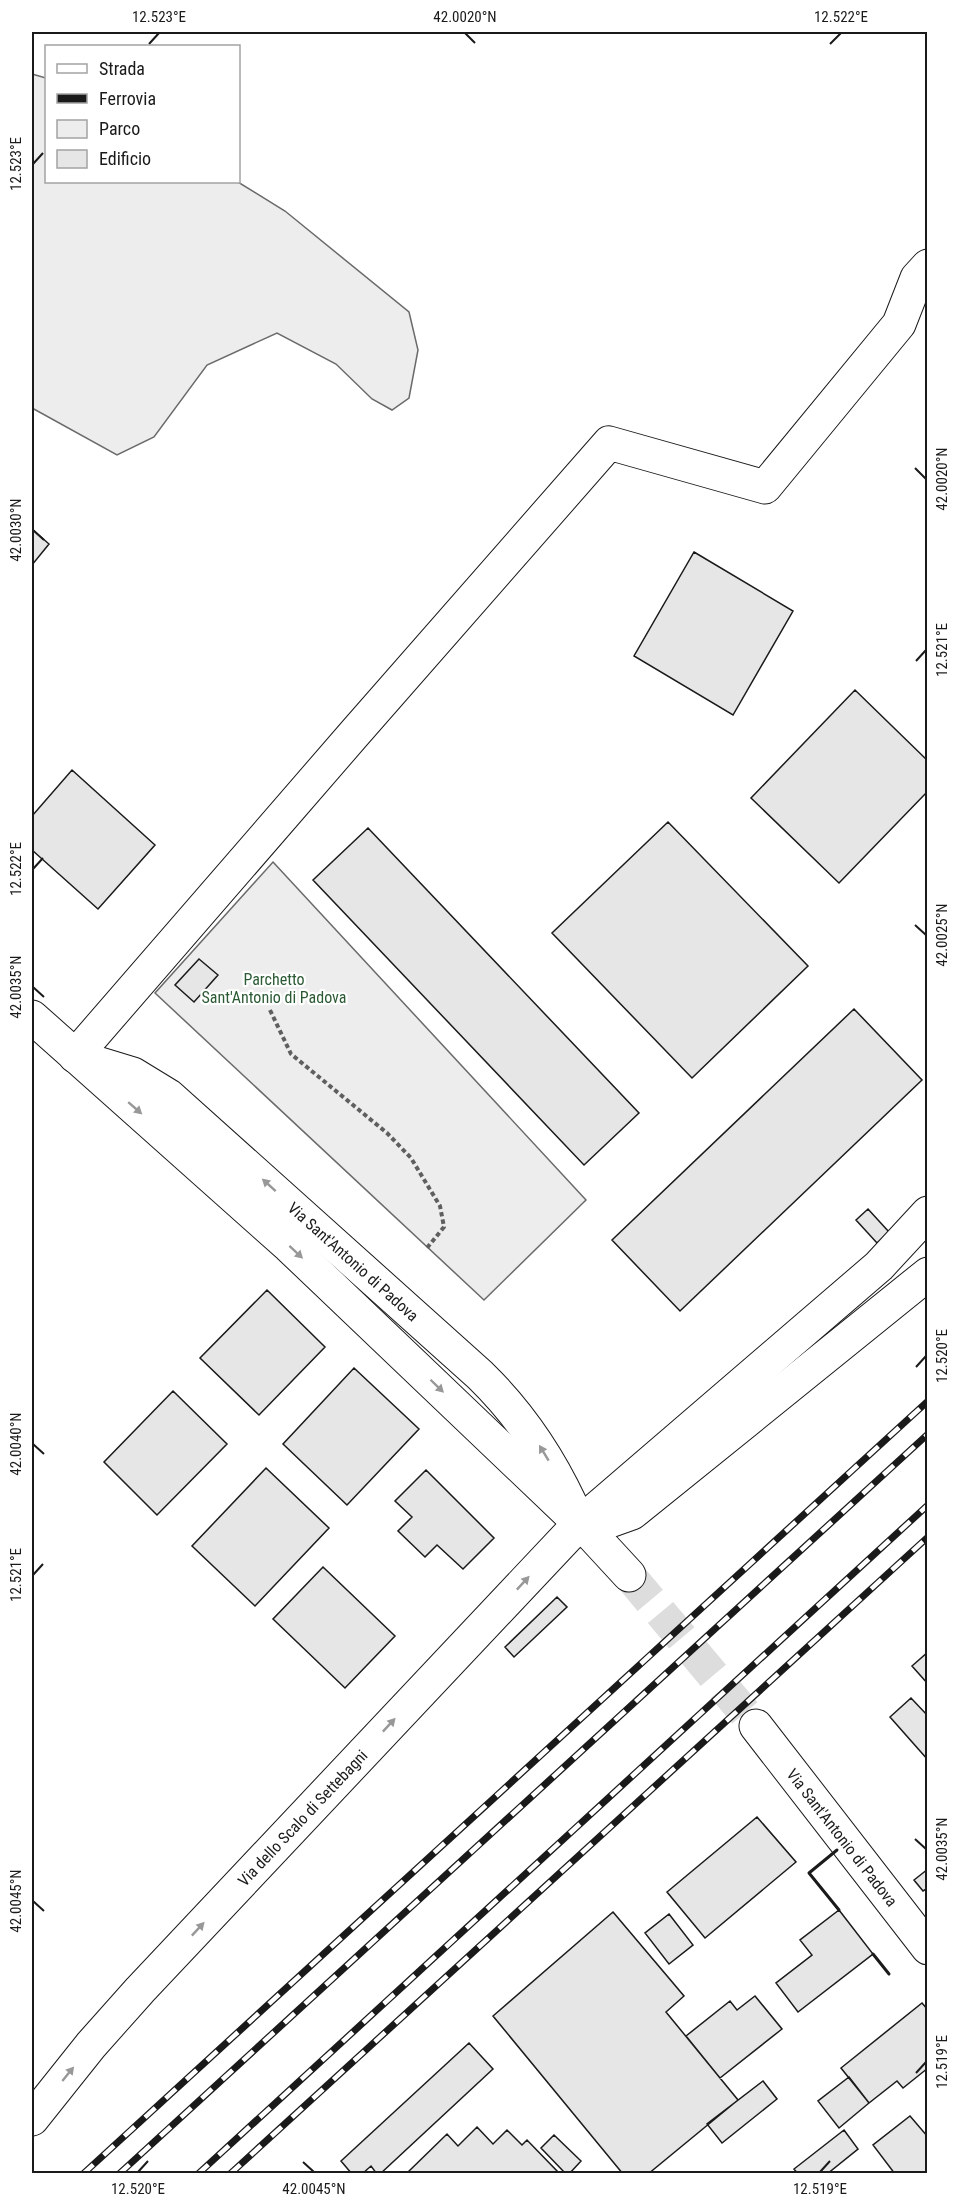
<svg xmlns="http://www.w3.org/2000/svg" width="959" height="2205" viewBox="0 0 959 2205" font-family="'Roboto Condensed',sans-serif">
<style>
.green{fill:#ededed;stroke:#6a6a6a;stroke-width:1.5}
.building{fill:#e6e6e6;stroke:#1a1a1a;stroke-width:1.5}
.lines{fill:none;stroke-linecap:round;stroke-linejoin:round}
.minor-tunnel{stroke:#ddd;stroke-width:33;stroke-dasharray:33 16;stroke-linecap:butt}
.minor-casing{stroke:#1a1a1a;stroke-width:35}
.path{stroke:#5f5f5f;stroke-width:4;stroke-dasharray:4.5 3;stroke-linecap:butt}
.minor{stroke:#fff;stroke-width:33}
.rail-casing{stroke:#1a1a1a;stroke-width:7}
.rail{stroke:#fff;stroke-width:4.5;stroke-dasharray:14;stroke-linecap:butt}
.wall{stroke:#1a1a1a;stroke-width:3}
.oneway{fill:#989898}
.ticks{fill:none;stroke:#1a1a1a;stroke-width:2}
.labels{text-anchor:middle;stroke-width:4.5;stroke-linejoin:round;paint-order:stroke}
.park-label{font-size:16px;fill:#2b5a34;stroke:#fff}
.street-label{font-size:16px;fill:#1a1a1a;stroke:#fff}
.neatline{fill:none;stroke:#1a1a1a;stroke-width:2}
.ticks-label{font-size:15px;text-anchor:middle;fill:#1a1a1a}
</style>
<rect width="100%" height="100%" fill="#fff"/>
<!-- green -->
<path class="green" d="M32,74L46,78V182H238L285,211L409,312L418,350L409,398L392,410L372,399L336,364L277,333L207,365L154,437L117,455L32,408Z
M273,862L586,1200L484,1300L155,993Z"/>
<!-- building -->
<path class="building" d="M32,529L49,544L32,565Z
M694,552L793,611L733,715L634,656Z
M855,690L928,761V791L839,883L751,798Z
M72,770L155,845L98,909L32,850V816Z
M668,822L808,966L692,1078L552,933Z
M368,828L639,1113L584,1165L313,880Z
M199,959L218,975L194,1002L175,985Z
M854,1009L922,1080L680,1311L612,1240Z
M868,1209L889,1232L877,1243L856,1220Z
M267,1290L325,1347L259,1415L200,1358Z
M354,1368L419,1429L347,1505L283,1444Z
M173,1391L227,1444L157,1515L104,1462Z
M266,1468L329,1528L255,1606L192,1546Z
M426,1470L494,1538L463,1569L437,1545L425,1557L398,1531L412,1517L395,1501Z
M323,1567L395,1636L345,1688L273,1619Z
M557,1597L567,1607L514,1657L505,1647Z
M928,1652V1684L912,1666Z
M911,1698L928,1716V1760L890,1717Z
M757,1817L796,1862L705,1938L667,1892Z
M928,1869V1888L923,1891L914,1880Z
M839,1910L873,1954L798,2012L776,1983L812,1955L800,1940Z
M613,1912L684,1996L666,2012L738,2100L648,2174H623L493,2016Z
M669,1914L693,1945L669,1964L645,1933Z
M755,1996L782,2029L720,2078L686,2036L730,2001L737,2010Z
M922,2003L928,2010V2068L903,2088L897,2081L869,2103L841,2068Z
M469,2043L493,2069L380,2174H377L371,2166L362,2174H352L341,2161Z
M849,2077L869,2103L839,2128L818,2101Z
M763,2081L777,2099L722,2143L707,2124Z
M910,2116L928,2137V2174H895L873,2145Z
M477,2127L493,2144L507,2130L522,2145L527,2140L557,2171L553,2174H406L447,2134L458,2146Z
M844,2130L858,2149L827,2174H798L794,2169Z
M554,2135L581,2161L569,2174H566L541,2148Z"/>
<g class="lines">
<!-- minor-tunnel -->
<path class="minor-tunnel" d="M629,1575L756,1726"/>
<!-- minor casing -->
<g class="minor-casing">
<g id="minor">
<path d="M32,1017L289,1246L593,1536L629,1575"/>
<path d="M75,1056L354,734L609,443L765,487L899,324L917,278L928,266"/>
<path id="s1" d="M87,1060L133,1074L169,1096L480,1375C519,1413 547,1454 570,1503"/>
<path d="M580,1523H604L632,1513L928,1274"/>
<path id="s2" d="M756,1726L928,1948"/>
<path id="s3" d="M32,2119L91,2045L140,1990L580,1523L879,1266L928,1213"/>
</g>
</g>
<!-- path -->
<path class="path" d="M270,1010L291,1054L387,1133L411,1158L440,1206L444,1227L427,1248"/>
<!-- minor -->
<use href="#minor" class="minor"/>
<!-- rail casing -->
<g class="rail-casing">
<path id="rail" d="M83,2174L928,1401
M119,2174L928,1434
M198,2174L928,1505
M230,2174L928,1537"/>
</g>
<!-- rail -->
<use href="#rail" class="rail"/>
<!-- wall -->
<path class="wall" d="M837,1850L809,1873L839,1910
M873,1954L889,1974"/>
</g>
<!-- one-way arrows -->
<defs><path id="oneway-solid" d="M-6-.8H1V-3.2L6.5 0L1 3.2V.8H-6Z" transform="scale(1.5)"/></defs>
<g class="oneway">
<use href="#oneway-solid" transform="translate(135 1108) rotate(41)"/>
<use href="#oneway-solid" transform="translate(269 1185) rotate(-138)"/>
<use href="#oneway-solid" transform="translate(296 1252) rotate(43)"/>
<use href="#oneway-solid" transform="translate(437 1386) rotate(44)"/>
<use href="#oneway-solid" transform="translate(544 1453) rotate(-121)"/>
<use href="#oneway-solid" transform="translate(523 1583) rotate(-47)"/>
<use href="#oneway-solid" transform="translate(389 1725) rotate(-47)"/>
<use href="#oneway-solid" transform="translate(198 1929) rotate(-47)"/>
<use href="#oneway-solid" transform="translate(68 2074) rotate(-51)"/>
</g>
<!-- ticks -->
<path class="ticks" d="M465,33L475,43M149,44L159,33M830,44L841,33M33,164L43,153M915,468L926,479M33,530L44,540M916,661L926,650M33,869L43,858M915,925L926,935M33,987L44,997M916,1367L926,1356M33,1444L44,1454M33,1575L43,1564M915,1839L926,1849M33,1901L44,1911M916,2073L926,2062M303,2162L314,2172M138,2172L148,2161M820,2172L830,2161"/>
<g class="labels">
<!-- park labels -->
<g class="park-label">
<text x="274" y="985">Parchetto<tspan x="274" dy="18">Sant'Antonio di Padova</tspan></text>
</g>
<!-- street labels -->
<g class="street-label">
<text dy="6" stroke="none"><textPath href="#s1" startOffset="338">Via Sant'Antonio di Padova</textPath></text>
<text dy="6" stroke="none"><textPath href="#s3" startOffset="405">Via dello Scalo di Settebagni</textPath></text>
<text dy="6" stroke="none"><textPath href="#s2" startOffset="141">Via Sant'Antonio di Padova</textPath></text>
</g>
</g>
<!-- border -->
<rect width="959" height="2205" fill="none" stroke="#ffffff" stroke-width="66"/>
<!-- legend -->
<rect x="45" y="45" width="195" height="138" fill="#ffffff" stroke="#a3a3a3" stroke-width="1.5"/>
<rect x="57" y="64" width="30" height="9" fill="#ffffff" stroke="#a3a3a3" stroke-width="1.5"/>
<text x="99" y="75" font-size="18" fill="#1a1a1a">Strada</text>
<rect x="57" y="94" width="30" height="9" fill="#1a1a1a" stroke="#a3a3a3" stroke-width="1.5"/>
<text x="99" y="105" font-size="18" fill="#1a1a1a">Ferrovia</text>
<rect x="57" y="120" width="30" height="18" fill="#ededed" stroke="#a3a3a3" stroke-width="1.5"/>
<text x="99" y="135" font-size="18" fill="#1a1a1a">Parco</text>
<rect x="57" y="150" width="30" height="18" fill="#e6e6e6" stroke="#a3a3a3" stroke-width="1.5"/>
<text x="99" y="165" font-size="18" fill="#1a1a1a">Edificio</text>
<rect x="33" y="33" width="893" height="2139" class="neatline"/>
<g class="ticks-label">
<text x="159" y="22">12.523°E</text>
<text x="465" y="22">42.0020°N</text>
<text x="841" y="22">12.522°E</text>
<text transform="translate(16 164) rotate(-90)" y="5">12.523°E</text>
<text transform="translate(942 479) rotate(-90)" y="5">42.0020°N</text>
<text transform="translate(16 530) rotate(-90)" y="5">42.0030°N</text>
<text transform="translate(942 650) rotate(-90)" y="5">12.521°E</text>
<text transform="translate(16 869) rotate(-90)" y="5">12.522°E</text>
<text transform="translate(942 935) rotate(-90)" y="5">42.0025°N</text>
<text transform="translate(16 987) rotate(-90)" y="5">42.0035°N</text>
<text transform="translate(942 1356) rotate(-90)" y="5">12.520°E</text>
<text transform="translate(16 1444) rotate(-90)" y="5">42.0040°N</text>
<text transform="translate(16 1575) rotate(-90)" y="5">12.521°E</text>
<text transform="translate(942 1849) rotate(-90)" y="5">42.0035°N</text>
<text transform="translate(16 1901) rotate(-90)" y="5">42.0045°N</text>
<text transform="translate(942 2062) rotate(-90)" y="5">12.519°E</text>
<text x="138" y="2194">12.520°E</text>
<text x="314" y="2194">42.0045°N</text>
<text x="820" y="2194">12.519°E</text>
</g>
</svg>
